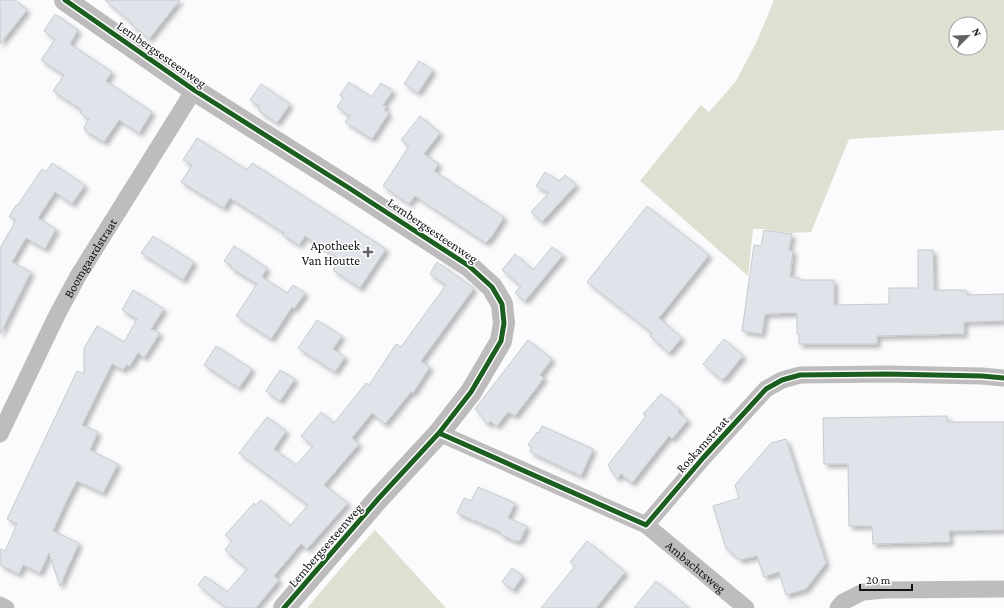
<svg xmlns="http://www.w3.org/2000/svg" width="1004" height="608" viewBox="0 0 1004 608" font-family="'Crimson Pro',serif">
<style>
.green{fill:#dde1d1;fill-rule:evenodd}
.building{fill:#e1e3ea;stroke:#c8cacc;filter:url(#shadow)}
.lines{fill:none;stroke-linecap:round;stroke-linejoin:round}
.street{stroke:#bfbcbd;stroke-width:17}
.secondary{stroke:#bebbbc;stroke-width:22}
.cycleway-casing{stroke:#fff;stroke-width:8}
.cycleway{stroke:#1b5e20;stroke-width:5}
.poi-dot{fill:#636466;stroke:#fff;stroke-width:1.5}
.labels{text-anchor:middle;stroke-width:3;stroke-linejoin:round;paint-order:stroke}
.street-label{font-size:13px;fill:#111215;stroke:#fff}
.poi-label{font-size:13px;fill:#111215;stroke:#fff;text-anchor:end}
</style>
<defs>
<filter id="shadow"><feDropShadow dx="3.5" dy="3.5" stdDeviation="2" flood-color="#0004"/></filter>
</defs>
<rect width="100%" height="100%" fill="#fafbfd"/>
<!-- green -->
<path class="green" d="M774,0H1004V130L849,139L811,232L792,233L764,229H753L748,276L640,181L701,105L709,112L736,81L757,41ZM956,24H980V48H956Z
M375,530L446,608H307L352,555Z"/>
<!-- building -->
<path class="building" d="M0,0H15L27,10L0,44Z
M105,0H180L149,39L131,24L132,23Z
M55,14L78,30L70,44L112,72L106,81L152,112L139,133L119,120L104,142L84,130L85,128L84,127L89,119L80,113L82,110L53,91L64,75L41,60L55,39L44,31Z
M419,61L433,70L418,93L404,84Z
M349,82L371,97L381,83L393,91L383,105L387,107L384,110L389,113L372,139L345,122L350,116L337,107L343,98L340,95Z
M261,84L290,104L277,123L258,110L260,107L250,100Z
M420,116L440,133L424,154L439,164L434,171L504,217L491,238H490L486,243L415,196L409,204L383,186L409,146L401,140Z
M197,138L247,170L252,163L386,249L360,288L333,270L339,259L305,236L299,245L283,235L284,233L230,198L224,208L181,182L192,165L183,160Z
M52,163L85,185L72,204L55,192L38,218L56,229L45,249L26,238L12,262L31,272L0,334V248L16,220L9,217L16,205L17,206L42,169L46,172Z
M545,172L559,181L565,175L576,185L542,222L531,212L549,193L536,186Z
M647,206L709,255L659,318L682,338L669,353L650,336L652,333L587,282Z
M764,230L792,234L789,250L793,251L790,277L800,278V280H834V305L889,304V288H918V250H933L934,290H966L967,295L1004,294V321L964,322V334H962L877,336V344H799V334H797V313L765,314L762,334L742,331L754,245L761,246Z
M153,236L194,262L183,280L141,253Z
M234,246L267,268L262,277L287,293L293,285L305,293L294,309L292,307L271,339L236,316L257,284L231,268L232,266L224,261Z
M552,247L563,255L525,301L515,293L521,286L502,270L515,254L533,270Z
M437,262L474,288L421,361L430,367L413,393L411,392L385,424L372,413L352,438L359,444L324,485L348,503L307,549L301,544L274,576L279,580L256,608H227L198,585L205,576L227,592L247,569L225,550L232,541L225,535L254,503L256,505L261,500L290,526L308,505L239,453L267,417L286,431L274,449L296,465L313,446L301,436L321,412L334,423L366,383L369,385L396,344L401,347L446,285L430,274Z
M133,290L164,309L151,329L160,333L144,358L138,353L129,367L127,365L123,370L112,364L82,425L98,432L90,450L118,464L103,493L77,481L67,500L53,531L79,543L60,586L49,553L40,573L23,565L19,574L0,565V549L5,551L17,524L7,519L77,371L84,374V348L97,326L124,342L137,319L122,310Z
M317,320L342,336L333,349L345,357L335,372L298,348Z
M724,339L743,356L724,379L723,378L722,380L703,364Z
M528,340L552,359L540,375L544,378L515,416L508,412L497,426L490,421L488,425L479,413L475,409Z
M216,346L252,369L239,388L204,365Z
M280,370L295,379L280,401L266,391Z
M661,394L680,410L678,412L688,420L672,439L669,436L632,483L621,474L617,479L608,465L646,416L643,414Z
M947,416V422H1004V530L949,531L950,542L873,544L872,526H849L848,464H824L823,418Z
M542,426L593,449L581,476L530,452L532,447L528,445L537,432L539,433Z
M786,439L826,563L806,589L786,595L779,572L764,577L757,556L740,560L726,548L713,506L739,498L735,485L771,443Z
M478,487L515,503L508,518L527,526L520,541H515L500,534L501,532L457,513L464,498L471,501Z
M587,541L625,572L596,608H541L575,566L570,562Z
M512,568L523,576L513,590L502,582Z
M656,581L689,608H634Z"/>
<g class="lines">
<!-- street -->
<g class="street">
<path d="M439,433L646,525L703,458L766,389L782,380L800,375L887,374L982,376L1004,378"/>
<path id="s1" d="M0,434L57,315L78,276L194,90"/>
<path id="s2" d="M646,525L746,608"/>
<path d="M0,605L6,608"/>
<path d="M838,608L843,602L863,592L884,590L1004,589"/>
</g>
<!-- secondary -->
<path class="secondary" d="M65,0L194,90L349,188L469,266L492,287L502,304L504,323L501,341L471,392L439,433L379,498L284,608"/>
<!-- cycleway casing -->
<g class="cycleway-casing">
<path id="cycleway" d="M65,0L194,90L349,188L469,266L492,287L502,304L504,323L501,341L471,392L439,433L379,498L284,608
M439,433L646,525L703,458L766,389L782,380L800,375L887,374L982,376L1004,378"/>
</g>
<!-- cycleway -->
<use href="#cycleway" class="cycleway"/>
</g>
<!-- markers -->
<path class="poi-dot" d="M366 246h4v4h4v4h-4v4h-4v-4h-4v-4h4z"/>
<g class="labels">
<!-- street labels -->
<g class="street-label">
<text transform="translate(162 54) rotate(35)" y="5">Lembergsesteenweg</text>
<text transform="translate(433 230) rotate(34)" y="5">Lembergsesteenweg</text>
<text dy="5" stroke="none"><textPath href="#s1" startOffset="198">Boomgaardstraat</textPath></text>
<text transform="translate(702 444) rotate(-48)" y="5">Roskamstraat</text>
<text transform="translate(325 545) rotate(-49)" y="5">Lembergsesteenweg</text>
<text dy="5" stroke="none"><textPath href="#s2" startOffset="65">Ambachtsweg</textPath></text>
</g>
<!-- poi labels -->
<g class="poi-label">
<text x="360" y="250">Apotheek<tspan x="360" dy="15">Van Houtte</tspan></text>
</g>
</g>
<!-- north arrow -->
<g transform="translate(968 36) rotate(66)"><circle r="19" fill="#ffffff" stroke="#a0a0a1"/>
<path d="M0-3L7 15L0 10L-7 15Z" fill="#636466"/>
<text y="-6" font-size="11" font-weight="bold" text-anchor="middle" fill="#111215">N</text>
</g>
<!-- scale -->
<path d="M860 584v6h52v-6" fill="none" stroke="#111215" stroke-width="2"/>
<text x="866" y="584" font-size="12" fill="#111215" stroke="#ffffff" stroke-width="3" paint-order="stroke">20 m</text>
</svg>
